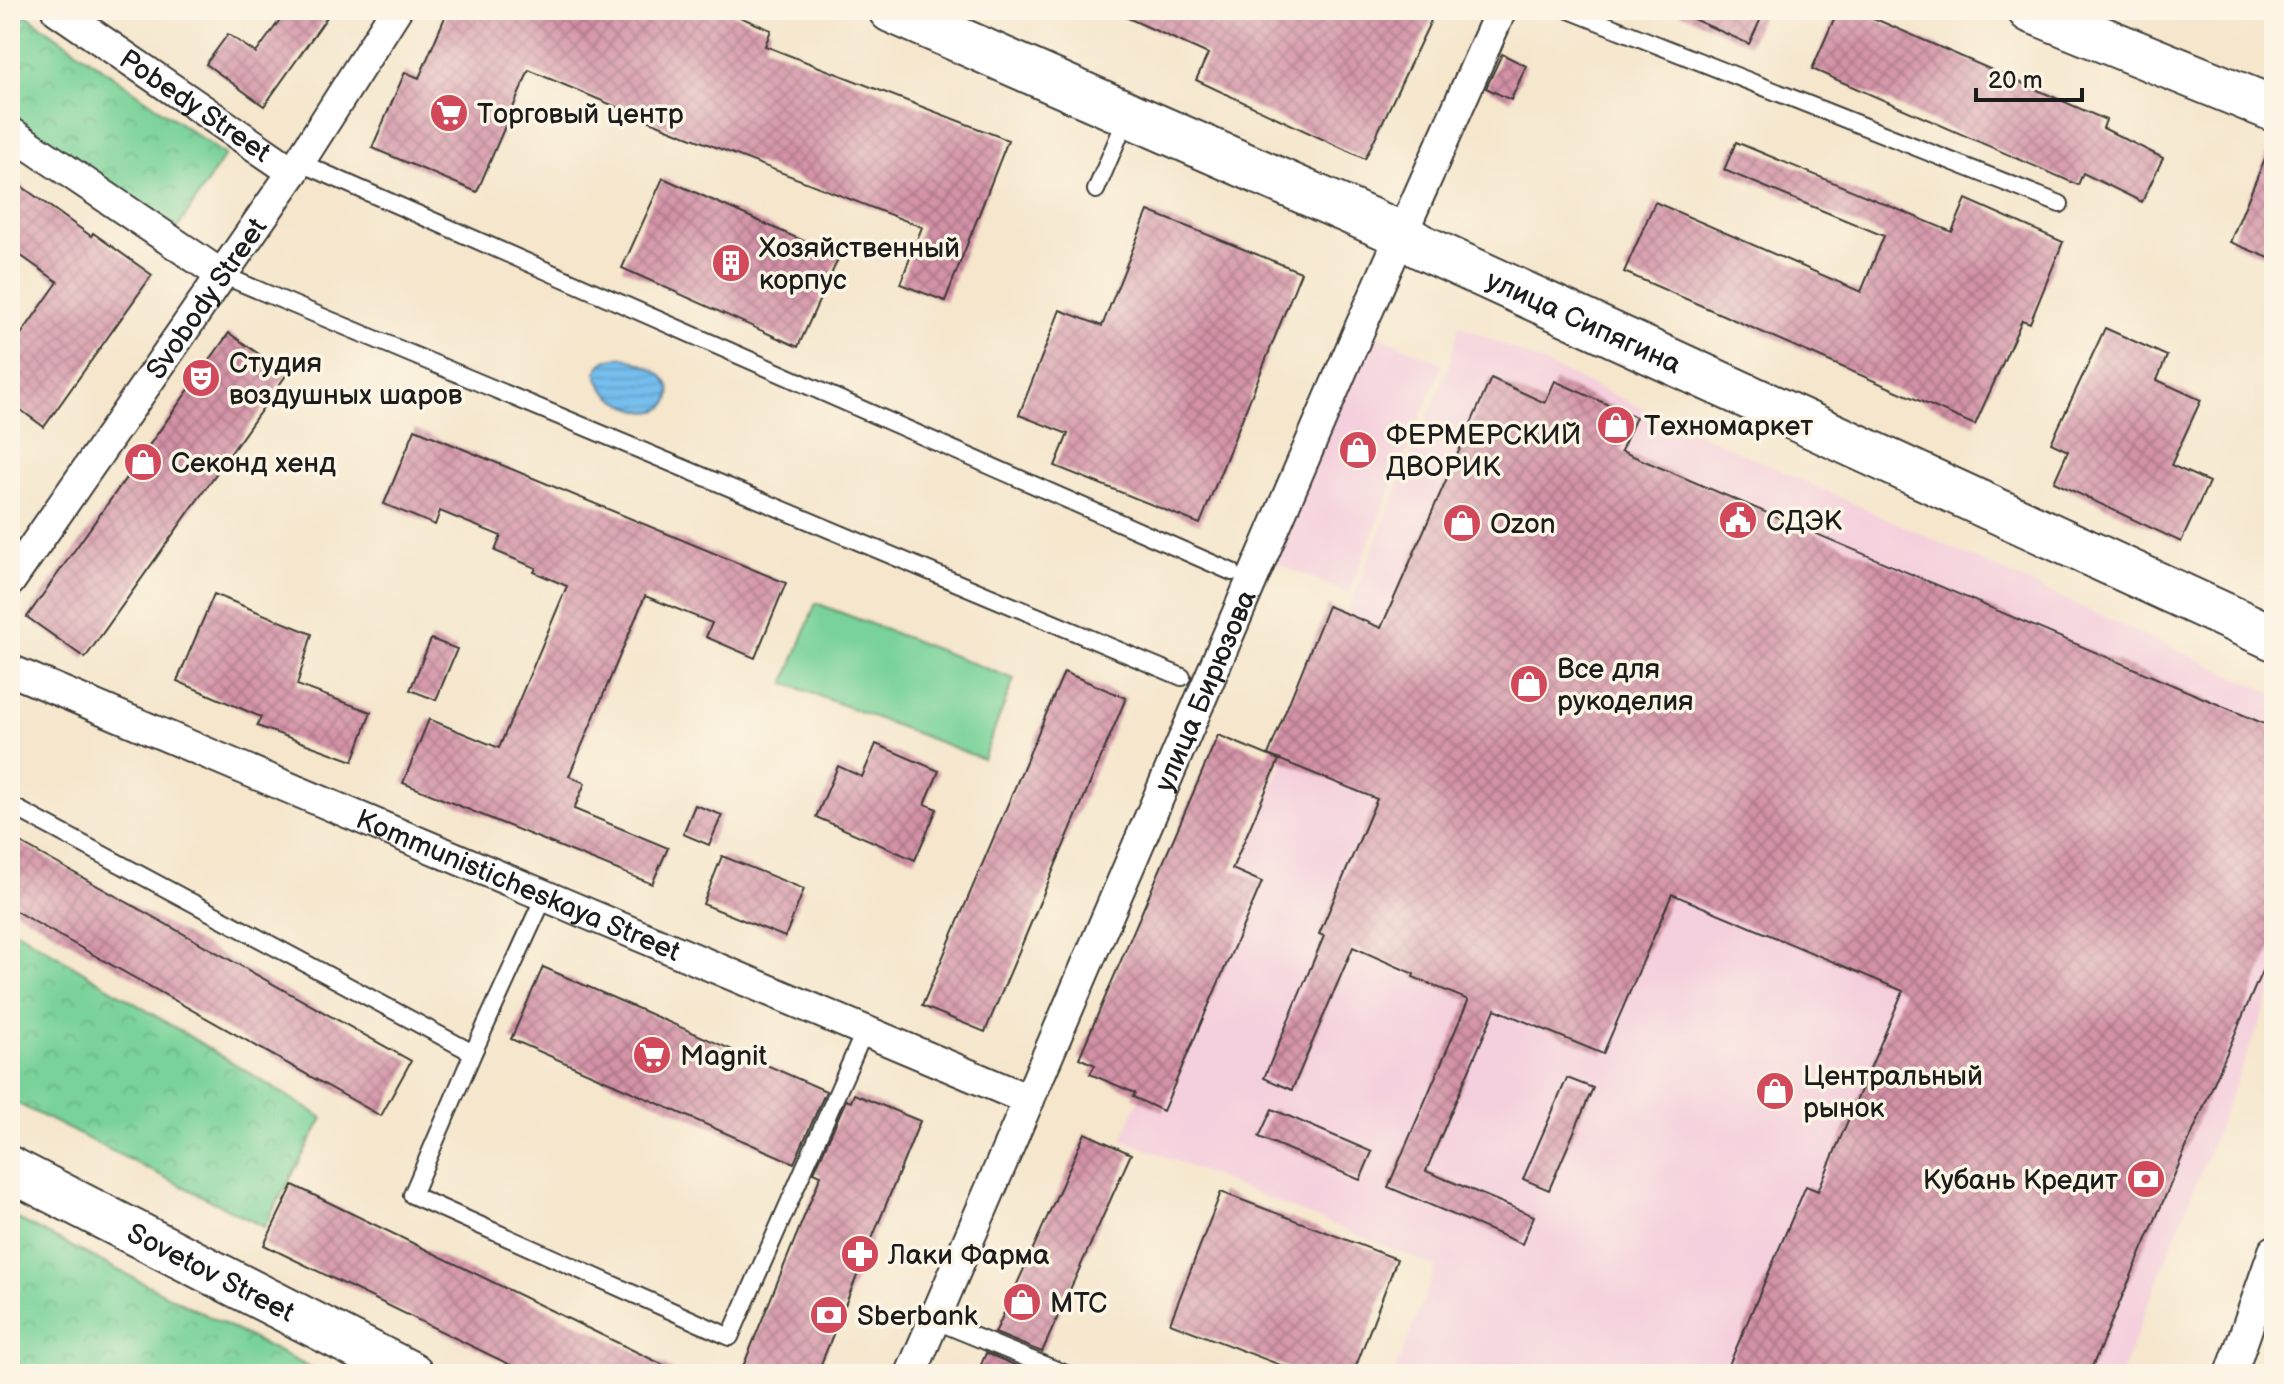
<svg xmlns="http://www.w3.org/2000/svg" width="2284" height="1384" viewBox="0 0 2284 1384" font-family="'Balsamiq Sans',sans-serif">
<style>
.built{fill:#f4cfdd}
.park{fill:url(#park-crowns);stroke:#4a775a;stroke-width:2}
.garden{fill:#78d299;stroke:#4a775a;stroke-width:2}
.water{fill:url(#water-rules);stroke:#486d84;stroke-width:2}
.building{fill:url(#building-cross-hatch)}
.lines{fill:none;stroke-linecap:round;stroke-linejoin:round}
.lane-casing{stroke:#3d3a36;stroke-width:20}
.street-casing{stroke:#3d3a36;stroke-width:34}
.secondary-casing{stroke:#3d3a36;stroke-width:48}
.lane{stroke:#fff;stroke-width:16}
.street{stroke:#fff;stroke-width:30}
.secondary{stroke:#fff;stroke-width:44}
.labels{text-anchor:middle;stroke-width:7;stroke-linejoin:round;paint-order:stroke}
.street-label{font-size:28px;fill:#1c1c1c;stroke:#fcf5e5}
.poi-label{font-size:28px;fill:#1c1c1c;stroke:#fcf5e5;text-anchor:start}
</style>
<defs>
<pattern id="park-crowns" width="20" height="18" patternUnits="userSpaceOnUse" patternTransform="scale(2)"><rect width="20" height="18" fill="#78d299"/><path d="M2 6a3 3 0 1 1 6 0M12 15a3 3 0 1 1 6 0" fill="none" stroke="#67b483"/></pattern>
<pattern id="water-rules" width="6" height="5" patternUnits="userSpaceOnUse" patternTransform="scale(2)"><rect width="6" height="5" fill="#75beed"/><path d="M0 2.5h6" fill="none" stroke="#65a3cb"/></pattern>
<pattern id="building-cross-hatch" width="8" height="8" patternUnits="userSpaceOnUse" patternTransform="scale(2)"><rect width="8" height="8" fill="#d492a7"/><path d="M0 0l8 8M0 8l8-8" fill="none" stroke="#ab7687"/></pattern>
</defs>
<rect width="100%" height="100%" fill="#fcf5e5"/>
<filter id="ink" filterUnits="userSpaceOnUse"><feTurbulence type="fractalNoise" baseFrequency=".0125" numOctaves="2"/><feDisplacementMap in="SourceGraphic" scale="16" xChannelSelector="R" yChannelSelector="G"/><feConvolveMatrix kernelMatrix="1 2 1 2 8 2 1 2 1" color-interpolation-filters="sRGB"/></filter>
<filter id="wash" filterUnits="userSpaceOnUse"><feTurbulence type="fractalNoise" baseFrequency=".006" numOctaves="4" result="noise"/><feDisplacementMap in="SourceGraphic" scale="32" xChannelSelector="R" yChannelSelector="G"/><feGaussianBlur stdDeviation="1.8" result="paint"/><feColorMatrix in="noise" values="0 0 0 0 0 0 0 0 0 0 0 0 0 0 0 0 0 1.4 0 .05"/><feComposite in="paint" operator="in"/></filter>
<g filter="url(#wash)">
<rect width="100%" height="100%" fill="#f5e6cc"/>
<!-- built -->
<path class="built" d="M1459,325L2274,694V986L2121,1374H1394L1436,1267L1122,1139L1354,595L1449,365Z
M1360,328L1443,363L1348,594L1262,557Z"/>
<!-- park -->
<path class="park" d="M10,10H19L225,155L177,229L10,115Z
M10,927L323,1118L264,1227L10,1100Z
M10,1215L322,1374H10Z"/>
<!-- garden -->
<path class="garden" d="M816,603L1014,679L983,759L785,683Z"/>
<!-- water -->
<path class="water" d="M622,357C639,362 678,375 669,400C667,406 661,410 655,411C648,413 643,411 636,409C616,403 601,392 596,372C602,360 609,359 622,357Z"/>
<g id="blocks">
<!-- building -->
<path class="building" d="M287,10H332L264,106L206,64L228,34L256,53Z
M448,10H723L771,30L765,46L1008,140L945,301L900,284L922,227L669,129L529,70L477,192L372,148L405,72L419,78Z
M1110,10H1436L1365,159L1196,80L1208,54Z
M1673,10H1765L1749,44Z
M1838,10H1855L2106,120L2103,128L2163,158L2142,202L2083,173L2078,185L1812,69Z
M1502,54L1526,66L1511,100L1486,88Z
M2274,137V260L2230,242Z
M1736,142L1952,232L1966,199L2063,242L2030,323L2022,320L1975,425L1624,272L1655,202L1861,292L1884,236L1724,170Z
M10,178L91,236L93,233L152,275L44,427L10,402V350L58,282L10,248Z
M663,178L839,257L798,347L622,268Z
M1148,211L1301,272L1200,524L1055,466L1068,434L1019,415L1060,310L1102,326Z
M2105,328L2167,356L2157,380L2201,400L2171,465L2209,482L2181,542L2054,482L2068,451L2051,443Z
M229,333L287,374L85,658L27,617Z
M1491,378L1545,403L1555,381L1636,417L1621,451L2274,728V943L2089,1374H1725L1806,1186L1818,1191L1903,991L1672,894L1603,1054L1495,1009L1426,1171L1534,1216L1522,1244L1388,1187L1468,1001L1466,999L1413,977L1414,974L1353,947L1292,1090L1264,1078L1324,936L1319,934L1377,799L1268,755L1328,606L1381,628Z
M415,429L786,583L755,658L706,637L712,623L645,596L569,776L585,783L574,809L668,848L652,884L403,783L429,719L499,748L567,586L534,572L536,568L495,551L501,536L440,511L435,525L384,504Z
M214,594L312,634L297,685L371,712L353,761L257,726L261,717L177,681Z
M431,639L457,649L436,700L410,690Z
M1064,672L1126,698L985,1032L922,1006Z
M1218,735L1279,760L1232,869L1262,882L1163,1111L1133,1097L1135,1093L1090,1074L1095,1065L1079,1058Z
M876,744L939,771L925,804L937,809L915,860L816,817L838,766L862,777Z
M695,805L722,815L709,845L683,834Z
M10,837L411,1061L381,1116L10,908Z
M722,856L804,889L785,937L703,904Z
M543,967L826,1091L794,1163L511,1039Z
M1567,1078L1593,1088L1549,1190L1523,1179Z
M854,1094L920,1121L817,1374H740L821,1175L814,1172L846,1100L851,1102Z
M1272,1109L1372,1152L1360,1180L1259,1137Z
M1085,1133L1131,1154L1042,1352L995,1333Z
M293,1185L682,1374H529L264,1245Z
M1221,1192L1397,1259L1353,1374H1304L1170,1323Z
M986,1353L1033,1373L977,1374Z"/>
</g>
</g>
<g filter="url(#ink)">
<use href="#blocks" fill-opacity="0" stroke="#3d3a36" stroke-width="2"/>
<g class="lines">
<!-- lane casing -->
<g class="lane-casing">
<path id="lane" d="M1569,10L2060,204
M299,162L1232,572
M1096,190L1127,117
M220,274L1182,677
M10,805L473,1053L545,895
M473,1053L412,1195L730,1337L865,1030
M934,1320L1066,1374"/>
</g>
<!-- street casing -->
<g class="street-casing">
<g id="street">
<path id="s1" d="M57,10L293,172"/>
<path d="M10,132L220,274"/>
<path id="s2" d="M10,581L293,172L396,10"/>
<path id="s3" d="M10,670L1029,1100"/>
<path id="s4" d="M911,1374L1360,328L1501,10"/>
<path d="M2231,1374L2274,1251"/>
</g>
</g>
<!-- secondary casing -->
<g class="secondary-casing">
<g id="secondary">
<path id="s5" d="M891,10L1401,234L1420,246L2274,638"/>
<path d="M2030,10L2274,109"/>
<path id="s6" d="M10,1169L411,1374"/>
</g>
</g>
<!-- lane -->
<use href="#lane" class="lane"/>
<!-- street -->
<use href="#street" class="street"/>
<!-- secondary -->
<use href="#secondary" class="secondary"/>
</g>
</g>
<!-- icons -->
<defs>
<g id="supermarket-disc" transform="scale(2)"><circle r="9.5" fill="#d1495b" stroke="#fcf5e5"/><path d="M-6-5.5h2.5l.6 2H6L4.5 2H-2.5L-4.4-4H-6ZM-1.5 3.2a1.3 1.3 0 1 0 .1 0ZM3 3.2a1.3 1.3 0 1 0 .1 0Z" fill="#fff"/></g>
<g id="building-disc" transform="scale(2)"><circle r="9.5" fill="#d1495b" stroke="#fcf5e5"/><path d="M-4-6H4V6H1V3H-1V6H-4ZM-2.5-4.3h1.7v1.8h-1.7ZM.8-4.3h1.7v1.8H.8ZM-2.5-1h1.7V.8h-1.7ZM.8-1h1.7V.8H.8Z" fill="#fff"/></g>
<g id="theatre-disc" transform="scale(2)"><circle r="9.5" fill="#d1495b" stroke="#fcf5e5"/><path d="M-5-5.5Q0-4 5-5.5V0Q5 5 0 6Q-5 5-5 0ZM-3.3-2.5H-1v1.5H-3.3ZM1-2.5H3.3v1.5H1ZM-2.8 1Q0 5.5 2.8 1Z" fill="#fff"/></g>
<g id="shop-disc" transform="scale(2)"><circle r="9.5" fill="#d1495b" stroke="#fcf5e5"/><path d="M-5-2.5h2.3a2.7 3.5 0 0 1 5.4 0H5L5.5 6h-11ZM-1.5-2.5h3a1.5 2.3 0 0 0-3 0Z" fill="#fff"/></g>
<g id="civic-disc" transform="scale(2)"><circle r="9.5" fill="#d1495b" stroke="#fcf5e5"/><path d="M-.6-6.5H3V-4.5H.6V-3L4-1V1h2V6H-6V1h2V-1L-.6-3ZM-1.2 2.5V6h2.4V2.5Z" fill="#fff"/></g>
<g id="bank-disc" transform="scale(2)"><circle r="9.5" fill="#d1495b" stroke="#fcf5e5"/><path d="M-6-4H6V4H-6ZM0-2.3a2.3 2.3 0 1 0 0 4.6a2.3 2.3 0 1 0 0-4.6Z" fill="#fff"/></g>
<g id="pharmacy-disc" transform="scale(2)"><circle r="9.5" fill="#d1495b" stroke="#fcf5e5"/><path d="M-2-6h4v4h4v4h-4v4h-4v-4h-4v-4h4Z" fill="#fff"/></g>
</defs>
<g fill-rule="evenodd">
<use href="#supermarket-disc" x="449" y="113"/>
<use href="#building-disc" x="731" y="263"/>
<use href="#theatre-disc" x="201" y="378"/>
<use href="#shop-disc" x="1616" y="425"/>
<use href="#shop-disc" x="1358" y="450"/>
<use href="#shop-disc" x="143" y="462"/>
<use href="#civic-disc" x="1738" y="520"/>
<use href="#shop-disc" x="1462" y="523"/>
<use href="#shop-disc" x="1529" y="684"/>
<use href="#supermarket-disc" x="652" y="1055"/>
<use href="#shop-disc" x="1775" y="1091"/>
<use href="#bank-disc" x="2146" y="1179"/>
<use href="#pharmacy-disc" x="860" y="1254"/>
<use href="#shop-disc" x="1022" y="1302"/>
<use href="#bank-disc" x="829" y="1315"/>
</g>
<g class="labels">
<!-- street labels -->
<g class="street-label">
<text dy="10" stroke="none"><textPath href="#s1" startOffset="168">Pobedy Street</textPath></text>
<text dy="10" stroke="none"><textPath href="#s2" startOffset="344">Svobody Street</textPath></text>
<text dy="10" stroke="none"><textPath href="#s5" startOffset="760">улица Сипягина</textPath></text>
<text dy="10" stroke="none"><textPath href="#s4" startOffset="744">улица Бирюзова</textPath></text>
<text dy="10" stroke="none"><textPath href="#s3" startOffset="552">Kommunisticheskaya Street</textPath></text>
<text dy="10" stroke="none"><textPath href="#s6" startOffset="226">Sovetov Street</textPath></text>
</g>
<!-- poi labels -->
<g class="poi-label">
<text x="477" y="123">Торговый центр</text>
<text x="759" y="257">Хозяйственный<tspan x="759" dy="32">корпус</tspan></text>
<text x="229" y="372">Студия<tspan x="229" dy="32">воздушных шаров</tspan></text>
<text x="1644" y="435">Техномаркет</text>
<text x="1386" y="444">ФЕРМЕРСКИЙ<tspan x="1386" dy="32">ДВОРИК</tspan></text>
<text x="171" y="472">Секонд хенд</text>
<text x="1766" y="530">СДЭК</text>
<text x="1490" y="533">Ozon</text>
<text x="1557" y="678">Все для<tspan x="1557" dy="32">рукоделия</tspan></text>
<text x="680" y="1065">Magnit</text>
<text x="1803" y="1085">Центральный<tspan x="1803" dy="32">рынок</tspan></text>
<text x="2118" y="1189" text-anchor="end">Кубань Кредит</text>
<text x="888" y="1264">Лаки Фарма</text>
<text x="1050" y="1312">МТС</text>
<text x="857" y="1325">Sberbank</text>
</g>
</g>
<!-- margin -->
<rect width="2284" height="1384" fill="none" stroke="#fcf5e5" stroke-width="40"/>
<!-- scale -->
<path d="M1976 88v12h106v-12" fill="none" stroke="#1c1c1c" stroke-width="4"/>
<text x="1988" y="88" font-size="24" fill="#1c1c1c" stroke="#fcf5e5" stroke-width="6" paint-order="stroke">20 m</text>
</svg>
